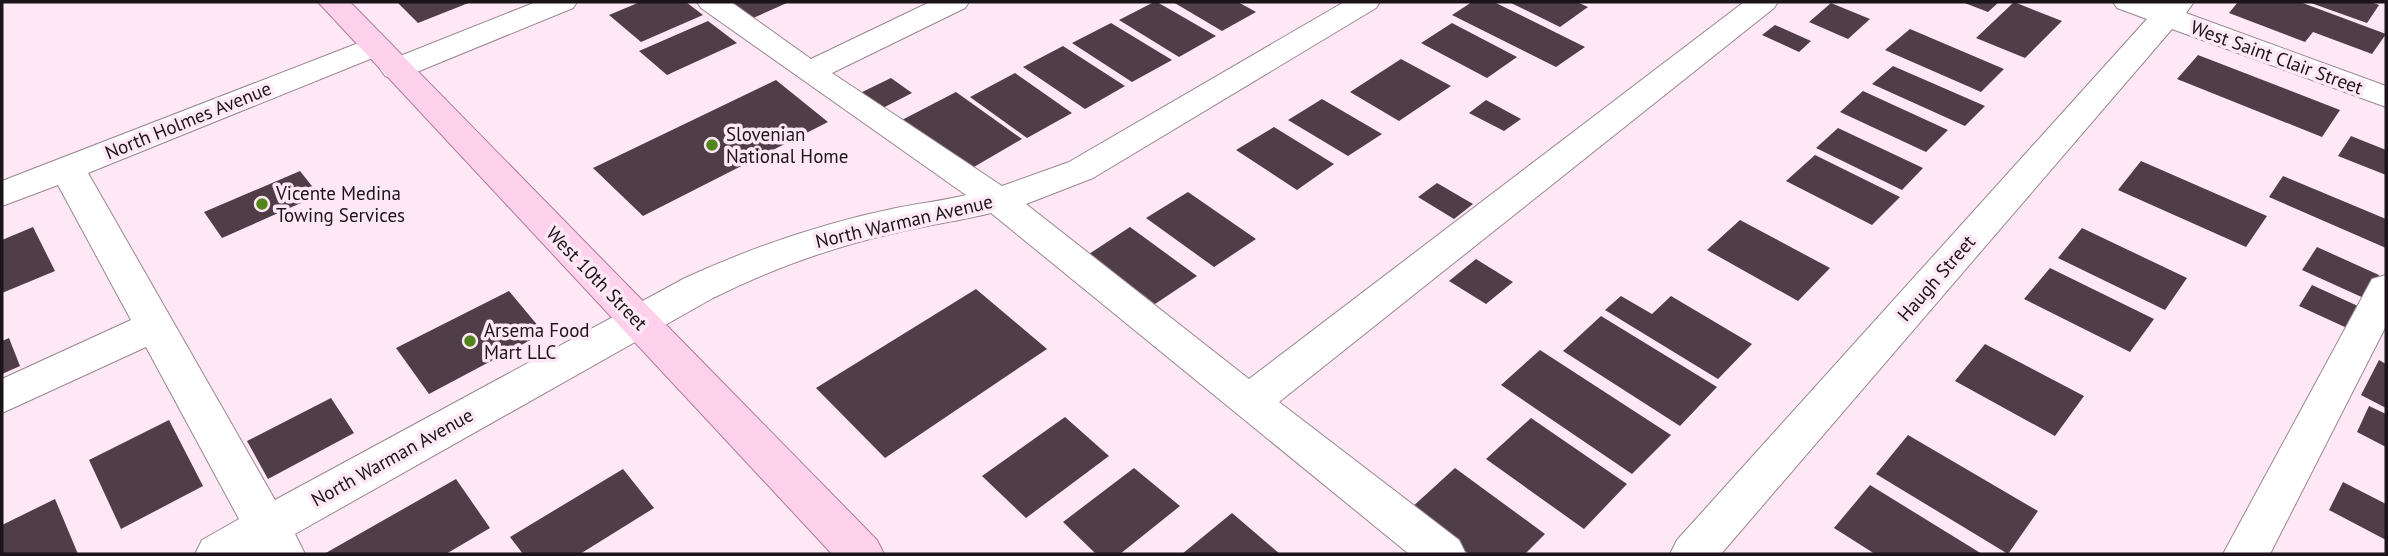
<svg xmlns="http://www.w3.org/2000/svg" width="2388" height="556" viewBox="0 0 2388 556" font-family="'PT Sans',sans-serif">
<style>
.building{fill:#4f3e47}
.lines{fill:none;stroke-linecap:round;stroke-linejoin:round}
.minor-casing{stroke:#998691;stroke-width:2}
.major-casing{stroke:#ad7b99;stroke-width:2}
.minor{fill:#fff;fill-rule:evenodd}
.major{fill:#fdd1ec;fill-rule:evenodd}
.poi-dot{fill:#52851a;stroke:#fee8f5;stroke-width:2.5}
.labels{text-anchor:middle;stroke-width:7;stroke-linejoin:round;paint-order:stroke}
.street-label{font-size:19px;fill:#1b1418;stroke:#fee8f5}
.poi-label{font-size:19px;fill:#1b1418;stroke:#fee8f5;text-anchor:start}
</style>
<rect width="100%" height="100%" fill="#fee8f5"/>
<!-- building -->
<path class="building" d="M397,2H471L418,23Z
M640,2H686L703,15L641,42L609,15Z
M729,2H789L751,19Z
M1154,2H1157L1216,36L1179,57L1119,20Z
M1173,2H1238L1256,12L1222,31Z
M1472,2H1494L1585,47L1556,67L1452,15Z
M1509,2H1577L1588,7L1560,27Z
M1962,2H1999L1988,12Z
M2014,2L2062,21L2025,58L1976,38Z
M2238,2H2300L2386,34L2372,54L2313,32L2305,42L2229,13Z
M2308,2H2371L2379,5L2367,23Z
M1831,3L1870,19L1848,39L1809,22Z
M708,21L737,43L667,75L639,51Z
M1111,23L1172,60L1132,82L1072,43Z
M1452,23L1517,57L1487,78L1421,43Z
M1775,25L1811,41L1799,52L1762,35Z
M1910,29L2004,69L1981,92L1885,50Z
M1063,46L1125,86L1085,109L1023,67Z
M2198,55L2340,110L2322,137L2177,79Z
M1401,59L1451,86L1399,121L1350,92Z
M1893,66L1985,106L1965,126L1872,84Z
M1015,73L1072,113L1027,138L970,97Z
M891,78L912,93L877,111L856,95Z
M776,80L828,122L643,216L593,168Z
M1863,91L1948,130L1926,152L1840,112Z
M956,92L1022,139L967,171L900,121Z
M1322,99L1382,134L1348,156L1288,120Z
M1486,100L1521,119L1504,131L1469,113Z
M1274,127L1334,164L1297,190L1236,150Z
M1838,128L1923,168L1902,190L1816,148Z
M2351,136L2386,150V175L2338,156Z
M1815,155L1900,197L1872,225L1786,181Z
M2141,161L2267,216L2246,247L2118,190Z
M300,171L319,195L222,238L204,212Z
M2283,176L2386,219V248L2269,197Z
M1437,183L1473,204L1454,219L1418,197Z
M1188,192L1256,239L1214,267L1146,218Z
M1740,220L1830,268L1798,301L1707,250Z
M33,227L55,271L2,293V240Z
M1130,227L1197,276L1155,304L1089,254Z
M2082,228L2187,278L2165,310L2058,258Z
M2317,247L2379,275L2366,299L2302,270Z
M1476,259L1513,282L1486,304L1449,281Z
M2050,268L2154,319L2130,352L2024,299Z
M2312,285L2360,307L2347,328L2299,306Z
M976,289L1047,349L885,458L816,388Z
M509,291L544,333L429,394L396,348Z
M1621,296L1652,314L1671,296L1752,344L1718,379L1605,310Z
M1601,316L1717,387L1680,426L1563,351Z
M9,338L20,366L2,374V341Z
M1985,344L2084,396L2055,436L1955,381Z
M1540,350L1671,435L1632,474L1501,385Z
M2379,360L2386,364V408L2361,395Z
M331,398L354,433L268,479L247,441Z
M2369,406L2386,414V447L2357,432Z
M1065,417L1109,456L1026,518L982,476Z
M1531,418L1627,484L1584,529L1486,459Z
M169,420L203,486L121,529L89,460Z
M1908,435L2038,511L2008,554L1876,474Z
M1134,468L1180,506L1120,554H1096L1063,522Z
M1455,468L1545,534L1525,554H1469L1410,509Z
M623,469L654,508L580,554H523L510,537Z
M456,479L490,528L446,554H324Z
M2343,482L2386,504V540L2329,510Z
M1870,485L1982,554H1875L1834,528Z
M55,499L78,554H2V525Z
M1232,513L1280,554H1182Z"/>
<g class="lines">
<!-- minor casing -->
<g class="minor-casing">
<path id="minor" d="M536,2H577L573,8L407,76L396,79L385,76L380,69L385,62Z
M697,2H731L811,59L930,2H969L965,8L832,73L1002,186L1069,162L1344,2H1380L1376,8L1093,178L1026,204L1249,379L1744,2H1778L1774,8L1279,402L1459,540L1466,554H1409L991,213C959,221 927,225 895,233C832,247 771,269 713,298L295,534L305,554H195L202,540L239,519L146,347L2,413V379L131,320L58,185L2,206V181L374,37L385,39L390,46L385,53L88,173L275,500L685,278C753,247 823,223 896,208C919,203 943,201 966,195L701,8Z
M2113,2H2194L2186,13L2386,86V107L2172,29L1721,554H1670L1677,540L2147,19L2117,8Z
M2386,275V326L2270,554H2223L2372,279Z"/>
</g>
<!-- major casing -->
<g class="major-casing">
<path id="major" d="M318,2H350L877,540L884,554H832Z"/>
</g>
<!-- minor -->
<use href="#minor" class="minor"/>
<!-- major -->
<use href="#major" class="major"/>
</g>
<!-- markers -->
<g class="poi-dot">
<circle cx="712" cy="145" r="7"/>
<circle cx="262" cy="204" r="7"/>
<circle cx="470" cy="341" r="7"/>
</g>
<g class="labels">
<!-- street labels -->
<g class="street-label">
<text transform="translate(2277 57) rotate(20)" y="7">West Saint Clair Street</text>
<text transform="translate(188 120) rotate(-22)" y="7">North Holmes Avenue</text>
<text transform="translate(904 221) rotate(-13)" y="7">North Warman Avenue</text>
<text transform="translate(597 278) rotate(46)" y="7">West 10th Street</text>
<text transform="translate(1936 278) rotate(-49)" y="7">Haugh Street</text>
<text transform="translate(392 457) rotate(-29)" y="7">North Warman Avenue</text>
</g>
<!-- poi labels -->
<g class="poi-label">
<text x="726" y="141">Slovenian<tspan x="726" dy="22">National Home</tspan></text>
<text x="276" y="200">Vicente Medina<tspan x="276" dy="22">Towing Services</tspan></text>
<text x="484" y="337">Arsema Food<tspan x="484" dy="22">Mart LLC</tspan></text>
</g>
</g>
<!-- border -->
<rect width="2388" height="556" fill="none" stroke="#1b1418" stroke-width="7"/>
</svg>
